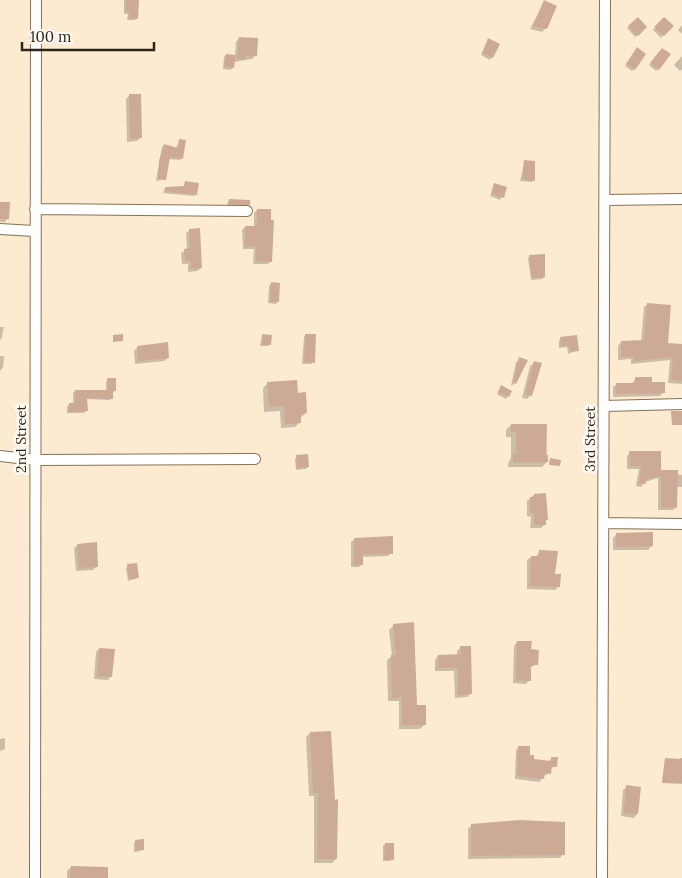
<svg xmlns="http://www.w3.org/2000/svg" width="682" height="878" viewBox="0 0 682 878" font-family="Lora,serif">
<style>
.shadow{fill:#0003}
.building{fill:#ccaa95}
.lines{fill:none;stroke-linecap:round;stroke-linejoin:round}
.street-casing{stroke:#867254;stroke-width:12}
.street{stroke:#fff;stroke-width:10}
.labels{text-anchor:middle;stroke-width:5;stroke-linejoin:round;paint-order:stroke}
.street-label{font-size:14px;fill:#2e2519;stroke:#fffaf4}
</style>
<rect width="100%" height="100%" fill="#fdebd1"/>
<!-- shadow -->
<path class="shadow" d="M124,0H137V18L135,20H127L128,14H124Z
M544,2L546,28L542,32L530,29Z
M638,18L646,27L635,37L627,28Z
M664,19L672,26L661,38L653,30Z
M682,25V34L678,30Z
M239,38L255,56L252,59L234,62L231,70L223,69L224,57L226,55L235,56L236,42Z
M487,42L492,57L490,60L481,55Z
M635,51L634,69L632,71L625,66Z
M660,51L658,69L656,71L649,65Z
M682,56V69L680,71L674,65Z
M130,95L140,138L137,141L127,142L126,99Z
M179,141L182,158L180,160L168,159L165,179L156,181L162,147L165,145L176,148Z
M525,161L534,180L532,182L520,181Z
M185,183L196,194L194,196L163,193L165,188H183Z
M495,185L506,188L500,200L490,196Z
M229,200L249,204L247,207L227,206Z
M0,203L8,218L5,222H0Z
M257,210L271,261L268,264H253L254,249H243L242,230L245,227H254V213Z
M190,230L201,268L197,271L188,272V264H182L181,253L187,250L186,233Z
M530,256L544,277L542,279L531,280L528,258Z
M271,284L278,301L276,304L268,303L269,286Z
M648,304L667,344L682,345V384L668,383L670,360L631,364V359L618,360V346L621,342H641L644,307Z
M0,327H4L1,340L0,339Z
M306,335L313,362L311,364H302L304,337Z
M262,336L270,344L268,346H260Z
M561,338L578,350L568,354L567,347L559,348V341Z
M138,347L168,358L164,361L135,364L134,351Z
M0,356H4L3,367L0,371Z
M520,359L515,383L511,386L516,362Z
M534,363L531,395L527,399L522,398L530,366Z
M636,378L651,383L664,392L660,396L613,397V387L617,384H632Z
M108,380L115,391L112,393L110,400L86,399V411L84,413H67V406L73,404V393L75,391H106V382Z
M268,383L296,394L306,413L300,418V422L295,427L281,428L280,411L264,412L263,388Z
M501,387L508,396L506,399L497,394Z
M511,425H546L547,462L542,467H508L509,461L511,458V437H506V430Z
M630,453L660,471L682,475V487H676V507L673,510H658V478L645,482L641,487L636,486L639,469H627V456Z
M297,456L308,467L306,469L296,470L295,459Z
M534,495L545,524L541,528H530L531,517L527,516V501Z
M617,534L652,546L648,550H613V538Z
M355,539L391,553L388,556L362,557V564L359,567H351V542Z
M78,545L97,566L93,570L76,571L74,548Z
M539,552L559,586L555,590L527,589V560L531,557H536Z
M128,566L138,577L135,579L128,581L126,568Z
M394,625L416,706L425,724L420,729H399V701H388L387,660L392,656L389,630Z
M517,642L537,664L530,668L529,680L526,684L513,683L514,646Z
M461,647L470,694L467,697L455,698L454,671H435V660L438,656H457V651Z
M99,649L111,676L108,680L94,679L96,652Z
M310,733L336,859L332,863H314V796H309L306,737Z
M5,738V749L0,751V739Z
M519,747L533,761H549L552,758L556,766L550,769V773L543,776L540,782L515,779L516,750Z
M680,758H682V784L662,783L665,760L680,761Z
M627,787L637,814L634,818L621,816L623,790Z
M472,825L563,854L560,858L468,859V829Z
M136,841L143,849L141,851L134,852V843Z
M385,844L393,859L390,861H383V846Z
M71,867L106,878H67V871Z"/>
<!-- building -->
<path class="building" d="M126,0H139L138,19L129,18V12H125Z
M544,0L557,6L547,29L533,26Z
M638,17L647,27L638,36L628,26Z
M664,17L674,26L664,36L654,27Z
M239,37L258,38L257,56H246L245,59H237Z
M488,38L500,44L493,58L482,53Z
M637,47L646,54L635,70L626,64Z
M662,48L671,54L659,70L650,63Z
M226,54L236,55L234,68L224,67Z
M129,94H141L142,138L130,139Z
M179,139L186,140L183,159L170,157L166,180L158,179L159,161L164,144L178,148Z
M524,160L535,161V181L522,179Z
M185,181L199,183L197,195L165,191V187L184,186Z
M494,183L507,187L504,198L491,194Z
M229,199L250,200V205L228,204Z
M0,202H10L9,219H0Z
M257,209H271V220H274L272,262L256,261V246L245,247V226H257Z
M200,228L202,268L191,269V261H185L184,249L190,248L189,229Z
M545,254V277L532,278L529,255Z
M271,282L280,283L279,302H270Z
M647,303L671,305L668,343L682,344V381L671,380L673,357L634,361V357H621V341L644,340Z
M123,334V341L113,342V335Z
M262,334L272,335L271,345H262Z
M305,334H316L315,363L304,362Z
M577,335L579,351L570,352L569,345L561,346L560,337Z
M168,342L169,358L138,361L137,346Z
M519,357L528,360L516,384L513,382Z
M534,361L542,363L532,396L525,394Z
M635,377H652V382H665V393L616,394V383H635Z
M107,378H116V391H113V399L87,398L88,411L69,412V403H75V390H108Z
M297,380L298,393L306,392L307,413L301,414V423L285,424L284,406L269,407L267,382Z
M501,385L512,391L509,397L498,392Z
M671,411H682V425H672Z
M511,424H547L546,455H548V462H513V454H516V432H511Z
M629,451H661V470H678L677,508L661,507V476L646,479V484L639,483L641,466H630Z
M308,454L309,467L297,468L296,455Z
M550,458L561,460L560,466L549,465Z
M546,493L548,520H546V525H534V513H530V497H534V494Z
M653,532V546L616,547V533Z
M393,536V554H363V565H354V538Z
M97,542L98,567L79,568L77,544Z
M539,550L558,551L555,574H561L560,587L530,586L531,556H539Z
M137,563L139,578L129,579L127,564Z
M414,622L417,705H426V725H402V697L392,698L391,655H396L393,624Z
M517,641H532L531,649L539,650L538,665H531V681L516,680Z
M460,646H471L472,694L458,695V668H438V655L461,654Z
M99,648L115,649L112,677L97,676Z
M331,731L335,800L338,799L337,859H317L318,793H313L310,732Z
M518,746H530V755H534V759L551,761V757H558L557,767L552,766L551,774L545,773L544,779L517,776Z
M665,758L682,759V783H662Z
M626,785L641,787L638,814L624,813Z
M520,820L565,822V855L471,856V824Z
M144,839V850H136L135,840Z
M385,843H394V860H384Z
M71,866L108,867V878H70Z"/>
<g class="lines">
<!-- street casing -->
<g class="street-casing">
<path id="street" d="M605,200L682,199
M35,209L247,211
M0,229L34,231
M604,406L682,404
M0,456L35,460L255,459
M603,523L682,524
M35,878L36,0
M602,878L605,0"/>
</g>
<!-- street -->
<use href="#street" class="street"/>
</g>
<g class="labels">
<!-- street labels -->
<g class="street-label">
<text transform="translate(21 439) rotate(-90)" y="5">2nd Street</text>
<text transform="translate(590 439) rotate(-90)" y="5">3rd Street</text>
</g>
</g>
<!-- scale -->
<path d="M22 42v8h132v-8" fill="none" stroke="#2e2519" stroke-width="2.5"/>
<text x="30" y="42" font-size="15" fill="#2e2519" stroke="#fffaf4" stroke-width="4" paint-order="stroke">100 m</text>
</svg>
